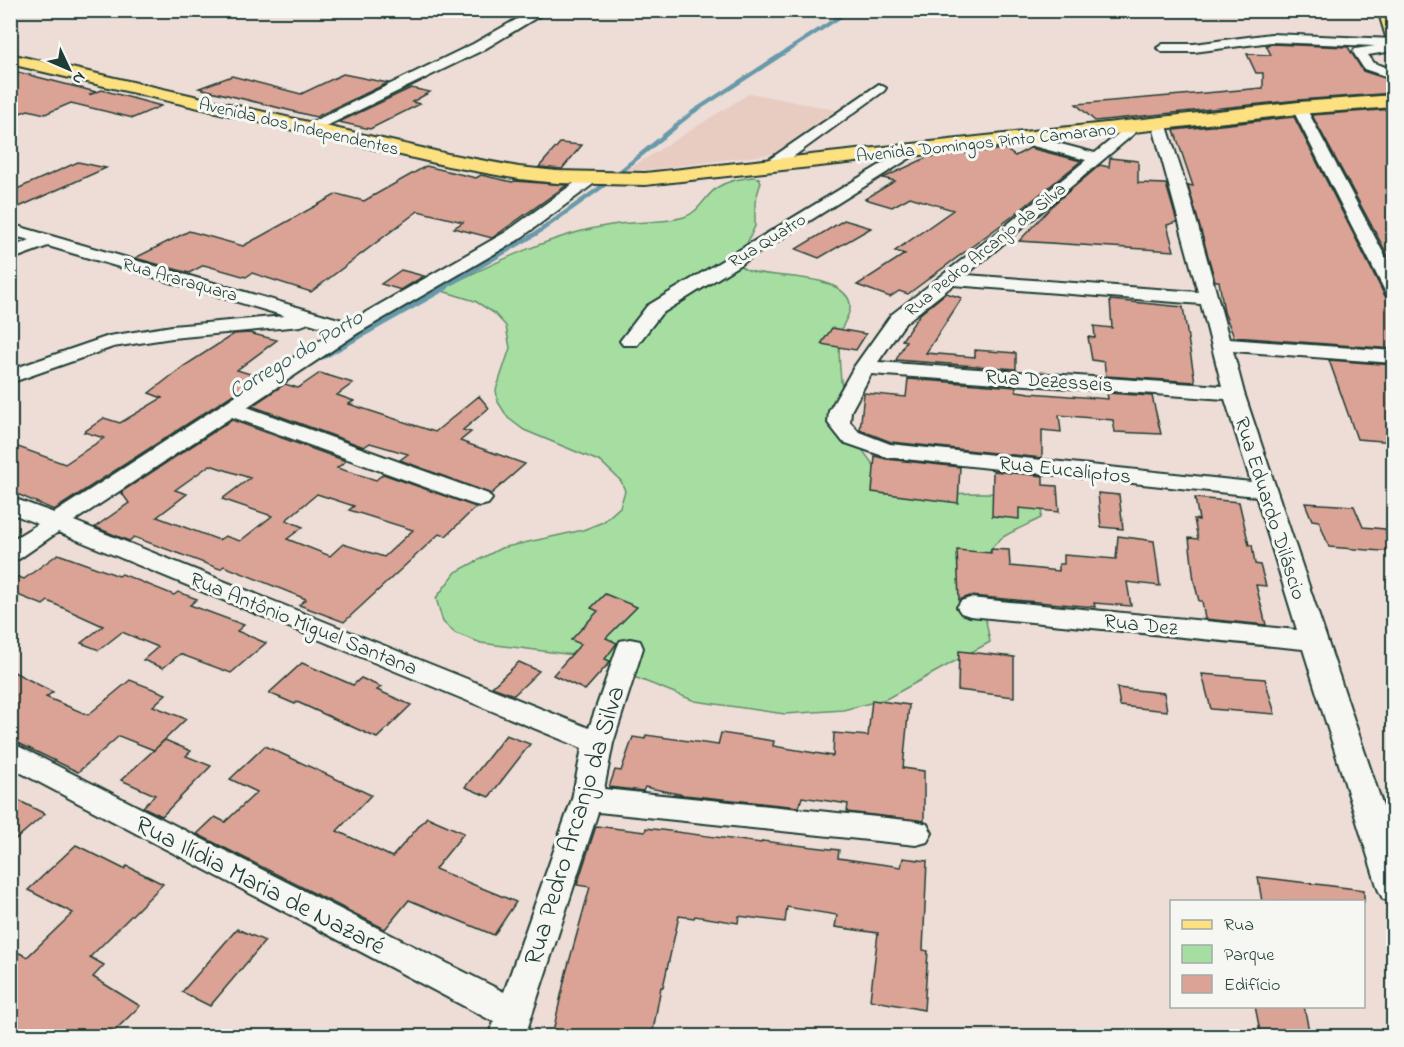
<svg xmlns="http://www.w3.org/2000/svg" width="1404" height="1047" viewBox="0 0 1404 1047" font-family="'Indie Flower',sans-serif">
<style>
.built{fill:#e8ccc2}
.green{fill:#a6dea2;stroke:#628e6b;stroke-width:1.5}
.lines{fill:none;stroke-linecap:round;stroke-linejoin:round}
.stream-far2{stroke:#6799aa;stroke-width:4}
.stream-far1{stroke:#6799aa;stroke-width:4.5}
.stream{stroke:#6799aa;stroke-width:6}
.building{fill:#dba395;stroke:#1f3d34;stroke-width:1.5;fill-rule:evenodd}
.minor-casing{stroke:#1f3d34;stroke-width:4}
.major-casing{stroke:#1f3d34;stroke-width:4}
.minor{fill:#f6f6f2;fill-rule:evenodd}
.major{fill:#fde080;fill-rule:evenodd}
.labels{text-anchor:middle;stroke-width:6;stroke-linejoin:round;paint-order:stroke}
.far-street-label{font-size:18px;fill:#1f3d34;stroke:#f6f6f2}
.street-label{font-size:21px;fill:#1f3d34;stroke:#f6f6f2}
.water-label{font-size:22px;font-style:italic;fill:#375c5b;stroke:#f6f6f2}
.near-street-label{font-size:26px;fill:#1f3d34;stroke:#f6f6f2}
</style>
<rect width="100%" height="100%" fill="#eeddd6"/>
<filter id="ink" filterUnits="userSpaceOnUse"><feTurbulence type="fractalNoise" baseFrequency=".0167" numOctaves="2"/><feDisplacementMap in="SourceGraphic" scale="12" xChannelSelector="R" yChannelSelector="G"/><feConvolveMatrix kernelMatrix="1 2 1 2 8 2 1 2 1" color-interpolation-filters="sRGB"/></filter>
<g filter="url(#ink)">
<!-- built -->
<path class="built" d="M750,93L836,110L773,154L622,173Z"/>
<!-- green -->
<path class="green" d="M753,177L759,178L761,182L755,202V226L738,263C749,283 828,267 848,298C855,310 843,321 841,332C836,350 843,405 848,423C854,439 873,469 888,478C896,484 926,492 936,493C958,495 982,491 1004,494C1017,496 1031,505 1042,510L1041,518C1029,524 1015,530 1003,537C970,560 984,609 990,642L886,699L843,710L785,714L695,701L581,656L481,643L455,633L443,622L436,598L456,572L501,548L583,530L603,522L620,507L625,491L621,481L601,462L524,430L508,418L498,402L496,390L510,348L506,326L494,313L475,301L439,290C492,264 552,234 611,225C635,221 660,224 684,217C700,212 705,195 718,187C729,180 741,179 753,177Z"/>
<g class="lines">
<!-- stream-far2 -->
<path class="stream-far2" d="M673,128L693,112L850,10"/>
<!-- stream-far1 -->
<path class="stream-far1" d="M616,175L675,127
M443,288L537,233L604,185"/>
<!-- stream -->
<path class="stream" d="M324,356L446,287"/>
</g>
<!-- building -->
<path class="building" d="M1271,44L1348,47L1363,71L1394,81V93L1299,100L1095,121L1076,104L1263,88V73H1256L1247,54L1271,55L1266,45Z
M10,70L96,92L89,95L102,90L161,106L133,118L71,103L45,114L28,110L10,117Z
M343,74L388,83L316,117L199,88L232,76L301,94Z
M411,88L430,92L412,102L420,104L370,129L339,122Z
M1394,109V267L1312,115Z
M1294,117L1385,296L1394,298V349L1234,337L1224,312L1219,281H1215L1188,185L1193,186L1174,130Z
M560,143L582,145L562,169L539,167Z
M1030,148L1081,161L1013,216L908,294L899,291L890,297L857,285L905,254L895,251L953,210L910,197L892,207L865,199L895,181L883,178L928,157L1005,149L1015,156Z
M1110,158L1138,161V183L1166,184L1177,222L1167,225L1174,251L1019,241L1055,203L1100,165L1109,167Z
M78,162L106,168L10,211V192Z
M426,166L476,178L481,175L512,182L515,181L567,185L492,238L454,228L463,222L418,211L311,292L252,273L246,277L204,265L189,273L135,258L189,231L243,246L337,194L364,201Z
M844,220L871,228L819,258L796,249Z
M401,270L424,276L401,290L381,284Z
M946,293L962,298L926,353L975,357V350L1016,353V369L896,360L906,341L902,340L920,314Z
M1110,300L1183,307L1195,382L1106,376L1104,362L1092,360L1088,337L1095,338L1094,326L1112,328Z
M832,328L866,334L856,350L821,344Z
M249,333L277,340L237,370L260,377L54,510L10,491V444L65,464L104,438L84,432L104,418L120,423L162,398L149,393L184,366L234,334Z
M1329,360L1394,365V442L1357,439Z
M320,373L353,383L337,395L354,401L349,404L435,432L479,396L489,408L463,430L471,432L460,441L525,464L491,494L400,460L408,454L370,443L364,447L252,406L285,384L298,388Z
M908,379L1016,387V391L1030,393L1108,399L1107,393L1152,396L1161,434L1115,432L1113,420L1059,415L1061,432L1042,430V458L891,442L860,430L864,393L906,397Z
M232,420L346,461L337,468L376,480L383,474L476,507L446,536L439,534L344,622L299,605L306,599L224,566L220,569L134,537L129,541L95,527L129,503L121,492ZM210,465L250,478L222,499L272,516L240,541L225,536L219,540L157,517L187,494L175,490ZM317,494L354,506L349,510L413,530L384,557L343,544L330,556L287,539L303,527L286,520Z
M875,456L886,459L960,467L958,503L872,492Z
M993,471L1043,476V485L1057,486L1059,512L1019,508V519L992,516Z
M1098,493L1119,495L1123,529L1101,527Z
M1195,498L1239,502L1249,545H1252L1255,564L1260,565L1266,586L1256,585L1266,625L1205,619L1202,601H1199L1194,581L1189,538L1198,539L1194,519L1199,520Z
M1305,503L1354,506L1363,527L1385,529L1394,552L1329,547L1319,521L1312,520Z
M1118,536L1154,541L1160,586L1127,582L1131,606L1094,603L1095,607L970,596L959,600L957,550L991,553V549L1009,550L1010,566L1059,571V564H1064V555L1116,559Z
M58,554L119,576L122,574L174,595L178,592L197,599L190,605L244,625L237,631L266,643L231,673L180,654L163,668L143,660L158,647L122,632L99,650L81,643L103,626L48,601L43,605L10,592V574L24,579Z
M605,594L637,607L606,638L617,643L605,659L610,661L609,663L585,690L553,675L581,644L571,640L598,611L591,608Z
M959,651L1014,657V697L958,690Z
M519,662L539,671L514,695L492,687Z
M302,663L353,685L361,678L381,687L377,690L411,705L377,738L297,702L295,704L269,693Z
M10,670L53,692L46,697L88,715L130,680L166,694L153,706L186,719L154,750L119,736L78,772L10,739Z
M1202,674L1265,679L1275,714L1211,709Z
M1117,688L1164,693L1167,711L1120,706Z
M872,700L909,705L903,768L924,771V821L847,812L848,804L802,797L799,807L684,795L645,787L643,791L609,787L615,770L621,771L633,737L645,739L646,735L718,745L721,733L774,741L773,746L833,756L834,733L868,736Z
M506,735L530,744L489,797L465,787Z
M165,740L191,751L186,756L211,766L162,816L143,807L155,795L121,780Z
M265,746L371,795L337,831L392,857L427,817L464,833L435,869L516,902L494,935L409,900L385,929L197,834L215,817L225,822L257,792L230,779Z
M10,796L45,814L10,844Z
M596,826L645,832L646,828L761,843L762,841L822,848L839,850L838,858L901,867L903,858L927,861L923,950L928,951L924,1010L870,1000L878,933L835,927L837,915L787,907L785,922L739,916L738,923L695,916L694,918L679,916L663,987H661L652,1036H552L566,973L590,887L577,885Z
M76,845L124,869L127,866L163,884L90,957L104,965L93,977L140,1006L109,1036H50L40,1030L34,1036H10V948L27,957L73,913L28,890Z
M1258,877L1364,890V902H1262Z
M237,929L265,941L210,1006L182,992Z
M1255,1006H1304L1310,1036H1261Z"/>
<g class="lines">
<!-- minor casing -->
<g class="minor-casing">
<path id="minor" d="M533,10H549L483,50L316,131L311,132L304,128L306,125L473,44Z
M1271,34L1394,39V47H1387V52L1368,55L1374,63L1394,70V79L1364,69L1353,52L1355,49L1375,46L1271,42L1194,52H1163L1157,48L1163,44H1194Z
M879,84L886,88L884,91L779,167H767L765,164L767,161Z
M1299,104L1306,108L1394,273V296L1387,295L1385,291L1292,108Z
M1159,119L1166,123L1191,201L1229,339L1394,351V363L1233,351L1244,393L1394,839V902L1383,899L1378,889L1303,649L970,616L961,613L957,607L961,601L970,598L1297,630L1256,496L886,457L843,442L828,423L829,411L854,367L891,315L998,232L1086,160L1014,141L1011,138L1014,135L1019,133L1095,153L1130,124L1135,123L1142,127L966,275L1198,292L1152,123ZM953,285L1201,304L1222,386L878,362L905,323ZM871,374L1225,399L1251,482L890,444L859,432L850,422L851,411Z
M913,145L921,150L918,153L661,314L637,345H623L620,341L647,306Z
M590,174L596,176L598,179L596,182L518,240L358,333L247,407L488,494L492,499L488,504L480,506L472,504L232,417L74,521L589,728L617,648L620,641L630,639L640,641L643,648L613,743L604,789L916,821L927,824L932,833L927,842L916,845L598,812L525,1036H489L494,1022L10,767V742L504,992L572,799L582,748L58,532L19,559L10,561V541L38,524L10,513V497L54,513L335,331L309,323L301,326L172,338L113,347L10,383V370L109,336L172,326L285,316L48,246L10,260V248L30,240L10,235V224L349,322L506,232L584,176Z"/>
</g>
<!-- major casing -->
<g class="major-casing">
<path id="major" d="M1378,10H1394V42L1386,37Z
M10,54L448,154L519,167L557,171L645,173L1299,102L1394,95V107L1299,114L645,185L557,183L519,179L448,166L10,64Z"/>
</g>
<!-- minor -->
<use href="#minor" class="minor"/>
<!-- major -->
<use href="#major" class="major"/>
</g>
</g>
<g class="labels">
<!-- far-street labels -->
<g class="far-street-label">
<text transform="translate(299 126) rotate(13)" y="6">Avenida dos Independentes</text>
<text transform="translate(986 142) rotate(-6)" y="6">Avenida Domingos Pinto Camarano</text>
<text transform="translate(767 240) rotate(-32)" y="6">Rua Quatro</text>
<text transform="translate(985 249) rotate(-39)" y="6">Rua Pedro Arcanjo da Silva</text>
<text transform="translate(180 279) rotate(16)" y="6">Rua Araraquara</text>
</g>
<!-- street labels -->
<g class="street-label">
<text transform="translate(1049 380) rotate(4)" y="7">Rua Dezesseis</text>
<text transform="translate(1065 469) rotate(6)" y="7">Rua Eucaliptos</text>
<text transform="translate(1271 508) rotate(72)" y="7">Rua Eduardo Diláscio</text>
<text transform="translate(304 623) rotate(22)" y="7">Rua Antônio Miguel Santana</text>
<text transform="translate(1141 624) rotate(6)" y="7">Rua Dez</text>
</g>
<!-- water labels -->
<g class="water-label">
<text transform="translate(295 353) rotate(-31)" y="8">Corrego do Porto</text>
</g>
<!-- near-street labels -->
<g class="near-street-label">
<text transform="translate(573 825) rotate(-73)" y="9">Rua Pedro Arcanjo da Silva</text>
<text transform="translate(261 884) rotate(27)" y="9">Rua Ilídia Maria de Nazaré</text>
</g>
</g>
<!-- margin -->
<rect width="1404" height="1047" fill="none" stroke="#f6f6f2" stroke-width="36"/>
<rect x="18" y="18" width="1368" height="1011" fill="none" stroke="#1f3d34" stroke-width="2" filter="url(#ink)"/>
<!-- legend -->
<rect x="1170" y="900" width="195" height="108" fill="#f6f6f2" stroke="#a0aca6" stroke-width="1.5"/>
<rect x="1182" y="920" width="30" height="9" fill="#fde080" stroke="#a0aca6" stroke-width="1.5"/>
<text x="1224" y="930" font-size="18" fill="#1f3d34">Rua</text>
<rect x="1182" y="945" width="30" height="18" fill="#a6dea2" stroke="#a0aca6" stroke-width="1.5"/>
<text x="1224" y="960" font-size="18" fill="#1f3d34">Parque</text>
<rect x="1182" y="975" width="30" height="18" fill="#dba395" stroke="#a0aca6" stroke-width="1.5"/>
<text x="1224" y="990" font-size="18" fill="#1f3d34">Edifício</text>
<!-- north arrow -->
<g transform="translate(69 69) rotate(134)" stroke="#f6f6f2" stroke-width="4.5" paint-order="stroke">
<path d="M0-4.5L10 22L0 15L-10 22Z" fill="#1f3d34"/>
<text y="-9" font-size="16" font-weight="bold" text-anchor="middle" fill="#1f3d34">N</text>
</g>
</svg>
